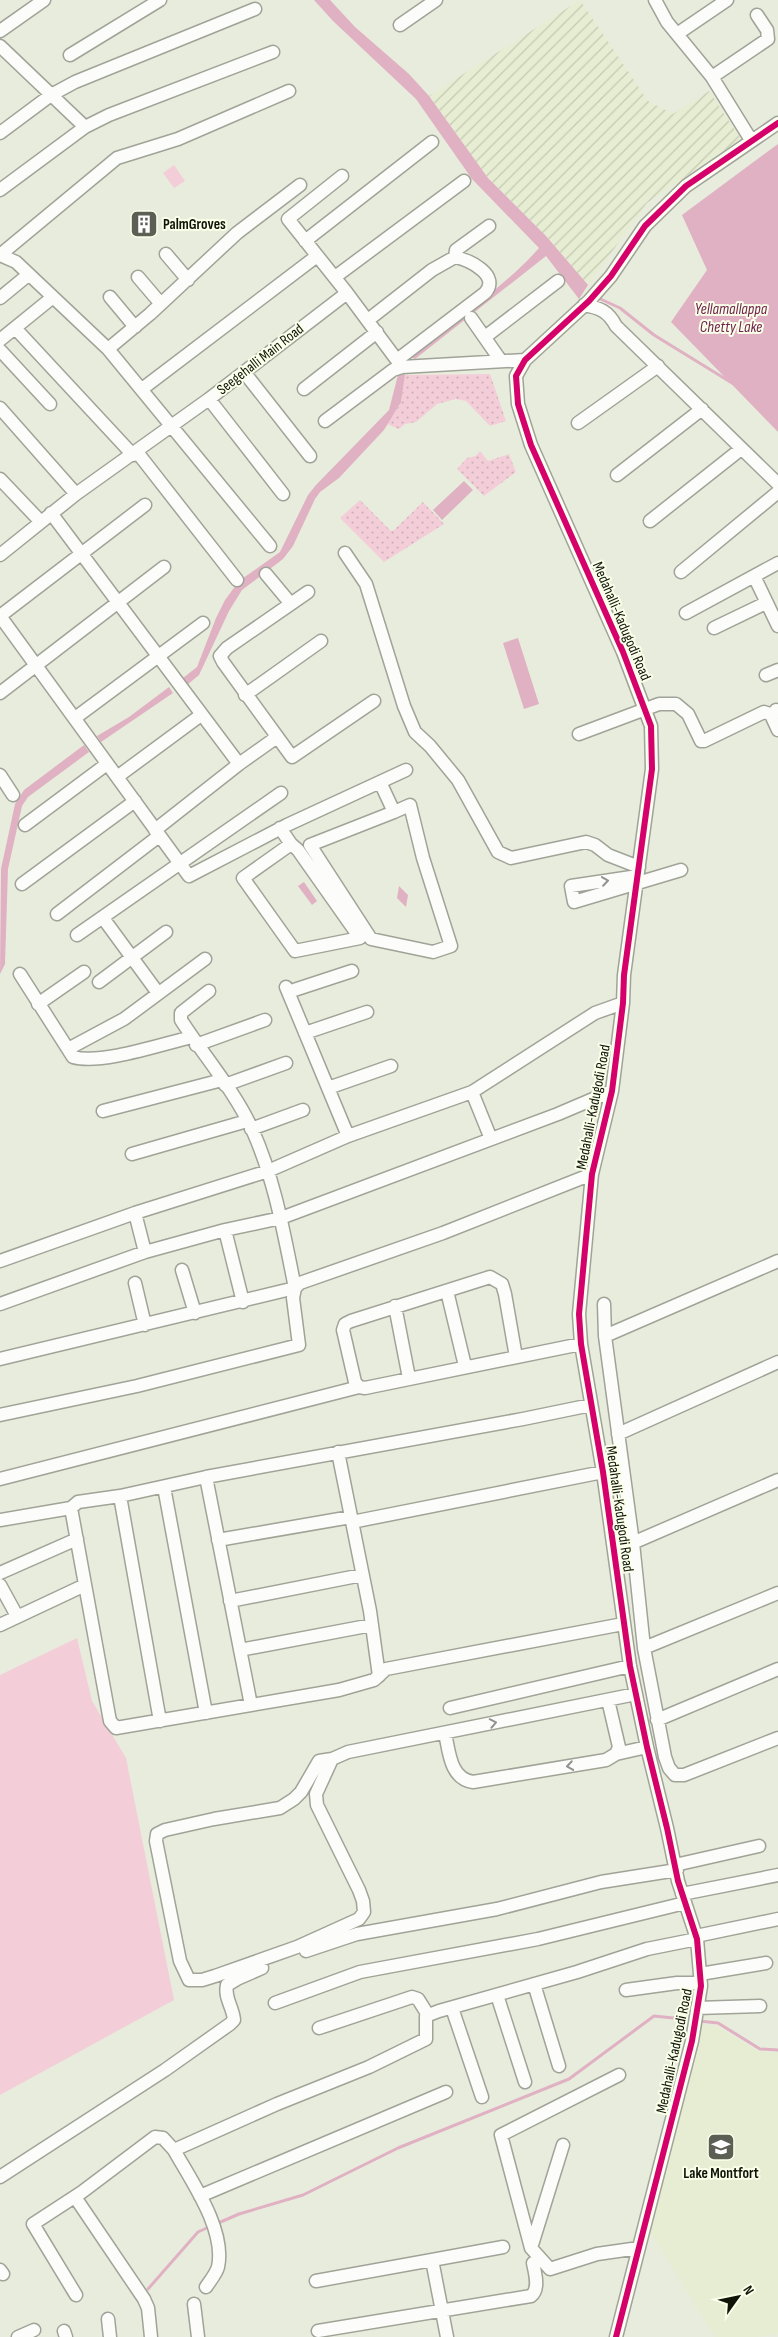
<svg xmlns="http://www.w3.org/2000/svg" width="778" height="2337" viewBox="0 0 778 2337" font-family="'Sofia Sans Condensed',sans-serif">
<style>
.built{fill:#e6edd2}
.industrial{fill:url(#industrial-furrows)}
.grass{fill:#f3ced9}
.park{fill:url(#park-dots)}
.water{fill:#e0b1c3}
.lines{fill:none;stroke-linecap:round;stroke-linejoin:round}
.stream{stroke:#e0b1c3;stroke-width:3}
.minor-casing{stroke:#a0a397;stroke-width:15}
.minor{stroke:#fcfcfa;stroke-width:12}
.cycleway-casing{stroke:#f9ffe8;stroke-width:9}
.cycleway{stroke:#d6006c;stroke-width:6}
.oneway{stroke:#92938e}
.labels{text-anchor:middle;stroke-width:4;stroke-linejoin:round;paint-order:stroke}
.poi-label{font-size:15px;font-weight:bold;fill:#111309;stroke:#f9ffe8;text-anchor:start}
.street-label{font-size:15px;fill:#111309;stroke:#f9ffe8}
.water-label{font-size:16px;font-style:italic;fill:#71224e;stroke:#f9ffe8}
</style>
<defs>
<pattern id="industrial-furrows" width="10" height="10" patternUnits="userSpaceOnUse" patternTransform="scale(1.25)"><rect width="10" height="10" fill="#e6edd2"/><path d="M-1 1l2-2M0 10L10 0M9 11l2-2" fill="none" stroke="#c4cab3"/></pattern>
<pattern id="park-dots" width="8" height="8" patternUnits="userSpaceOnUse" patternTransform="scale(1.25)"><rect width="8" height="8" fill="#f3ced9"/><path d="M2 2h.1M6 6h.1" fill="none" stroke="#cfb0b9" stroke-width="1.8" stroke-linecap="round"/></pattern>
</defs>
<rect width="100%" height="100%" fill="#e8ecdc"/>
<!-- built -->
<path class="built" d="M698,2024L716,2026L760,2052L778,2053V2334L755,2337H715L647,2226Z"/>
<!-- industrial -->
<path class="industrial" d="M580,0L648,101L673,114L709,91L741,139L647,203L588,285L546,236L488,178L429,96Z"/>
<!-- grass -->
<path class="grass" d="M174,165L185,181L174,188L163,173Z
M77,1638L92,1701L126,1758L174,2000L0,2095V1675Z"/>
<!-- park -->
<path class="park" d="M490,374L506,421L490,426L466,401L456,399L437,404L416,422L405,424L399,429L387,424L401,402L405,375Z
M480,451L488,461L509,454L516,472L484,496L457,469L467,458L476,456Z
M360,500L391,531L394,530L423,502L444,524L384,562L340,518Z"/>
<!-- water -->
<path class="water" d="M314,0H330L355,27L409,74L429,96L488,178L546,236L588,285L579,299L546,256L415,359L407,354C452,321 502,290 539,248L472,179L416,99L333,21Z
M778,144V432L671,322L707,270L682,215Z
M399,371L405,375L401,402L384,430L339,478L320,492L315,499L293,546L283,559L242,590L229,611L199,675L187,685L183,678L197,667L216,618L225,600L239,581L280,552L308,495L316,485L389,410Z
M464,481L473,490L442,520L433,510Z
M518,638L539,704L524,709L503,643Z
M169,687L173,693L101,742L97,736L129,717Z
M84,745L89,752L28,797L22,806L8,869L5,964L0,974L1,869L15,804L24,790Z
M304,882L317,901L312,905L298,886Z
M399,886L408,895L406,907L397,898Z"/>
<g class="lines">
<!-- stream -->
<path class="stream" d="M596,297L620,308L654,335L732,383
M699,2021L718,2023L760,2049L778,2050
M216,2224L239,2214L303,2195L398,2148L569,2079L654,2016L693,2020
M148,2289L198,2232L211,2226"/>
<!-- minor casing -->
<g class="minor-casing">
<path id="minor" d="M655,0L667,22L712,77L751,140
M400,25L436,0
M0,31L44,0
M677,34L727,0
M0,46L85,127
M70,55L160,0
M712,77L768,39L767,30L757,15
M0,133L51,95L75,82L255,9
M342,176L288,219L347,293
M0,190L85,127L109,115L273,52
M305,241L432,142
M166,254L188,280
M0,255L16,262L108,349L270,546
M0,255L117,158L178,139L289,91
M455,257L456,250L489,226
M138,277L161,304
M335,277L464,181
M110,297L135,327
M0,298L28,275
M584,305C600,308 608,311 616,326L778,484
M471,318L501,361
M368,320L432,270L455,257C469,260 501,275 485,293L397,360
M15,328L133,455
M485,337L558,281
M0,340L53,297
M108,349L150,314L237,233L300,185
M0,350L50,404
M244,372L310,456
M142,389L317,256
M304,389L377,332
M209,399L283,494
M0,408L76,494
M325,421L393,370L402,367L525,360
M578,423L658,366
M137,452L237,580
M617,475L702,409
M0,479L41,522
M51,513L239,764
M650,521L741,449
M345,553L366,584L404,706L415,732L430,746L458,780L498,852L511,858L586,842L595,845L608,855L639,867
M0,555L76,494L209,399L347,293L402,367
M681,572L778,492
M266,574L291,604
M754,576L778,626
M308,592L227,648L220,656L223,662L292,757L374,701
M686,613L778,563
M0,616L189,876L287,825L406,770
M0,616L145,505
M714,628L766,603
M766,675L778,670
M0,693L164,567
M245,695L321,641
M776,710L772,717L778,730
M75,718L203,623
M579,734L659,704H676L688,714L701,741H704L764,712L773,715
M0,775L13,795
M117,777L201,715
M380,782L394,812L410,805L423,858L451,946L433,952L371,939L310,845L394,812
M25,825L107,764
M280,828L291,844L243,878L295,951L360,938L298,850L291,844
M155,830L239,764L277,737
M638,876L571,886L574,902L681,870
M22,884L135,801
M57,914L159,836
M103,918L158,993
M77,935L281,793
M20,974L73,1057C101,1065 162,1044 192,1037
M99,982L166,932
M286,987L348,1136
M288,992L352,971
M38,1004L84,972
M305,1033L367,1012
M196,1045L265,1020
M68,1049L124,1019L205,959
M225,1085L286,1063
M328,1088L391,1066
M472,1092L491,1139
M103,1111L222,1080
M251,1129L303,1110
M132,1154L247,1121
M135,1213L145,1252
M225,1230L243,1302
M0,1261L135,1213L268,1171L348,1136L472,1092L595,1013L623,1003
M182,1270L195,1313
M135,1283L145,1325
M447,1291L465,1366
M0,1304L145,1252L225,1230L281,1218L558,1114L612,1091
M604,1304L605,1336L633,1543L644,1648L665,1757L669,1768L675,1775H684L778,1738
M395,1306L409,1378
M605,1336L778,1261
M516,1357L505,1294L502,1284L490,1277L351,1321L345,1324L343,1330L355,1382L359,1387L365,1388L581,1344
M0,1359L295,1288L300,1283L443,1233L592,1174
M591,1405L523,1419L206,1477L120,1496L78,1502L71,1508L110,1721L116,1728L339,1690L374,1680L386,1669L623,1624
M0,1415L137,1386L299,1345L293,1298L295,1288C284,1234 275,1180 252,1129C234,1090 204,1056 181,1020V1013L209,991
M618,1434L778,1362
M338,1452L370,1611L379,1676
M206,1477L251,1705
M0,1479L359,1387
M164,1487L206,1713
M120,1496L160,1721
M0,1520L71,1508
M352,1522L603,1472
M218,1540L351,1517
M614,1551L778,1480
M0,1573L77,1539
M0,1585L17,1616
M230,1601L362,1575
M0,1625L85,1585
M644,1648L778,1593
M240,1650L372,1625
M608,1700L619,1747L616,1754
M450,1708L630,1666
M657,1720L778,1669
M445,1733C449,1751 450,1779 473,1782L606,1760L616,1754L647,1747
M332,1759L319,1761L301,1792L294,1799L280,1808L214,1819L165,1830L157,1834L156,1841L180,1961L189,1980H202L215,1976L297,1947L359,1919L364,1912L363,1901L359,1890L317,1805L316,1794L332,1759L348,1752L636,1694
M675,1865L759,1846
M682,1894L778,1875
M696,1936L778,1919
M306,1951L357,1934L497,1909L601,1882L677,1870
M700,1974L766,1963
M534,1984L559,2066
M626,1990L677,1983H701
M497,1995L525,2082
M275,2003L360,1972L538,1939L685,1903
M452,2008L482,2097
M697,2008L760,2006
M319,2028L412,1997L418,1999L428,2015
M619,2075L501,2135L531,2248L550,2269L597,2254L639,2248
M174,2150C192,2182 226,2230 218,2267C216,2274 210,2281 206,2287
M0,2177L165,2070L230,2024L234,2020C233,2007 224,1998 227,1985L237,1979L262,1968
M200,2196L446,2092
M75,2197L144,2299L148,2308L151,2337
M531,2248L563,2145
M432,2260L503,2247
M0,2270L3,2274
M316,2281L432,2260L447,2337
M76,2295L33,2224L82,2192L155,2137L163,2138L174,2150L277,2104L369,2067L426,2039V2016L439,2011L577,1972L647,1949L697,1939
M194,2304L198,2337
M108,2319L110,2337
M64,2331L66,2337
M318,2331L531,2296C540,2289 535,2273 533,2263
M18,2337L34,2330
M616,2337L692,2041L701,1986L697,1939L678,1881L667,1828L647,1747L630,1666L603,1472L581,1344L579,1314L592,1174L612,1091L623,1003L624,975L652,769L651,726L623,652L531,445L518,404L516,376L525,360L589,301L611,276L645,226L686,186L778,123"/>
</g>
<!-- minor -->
<use href="#minor" class="minor"/>
<!-- cycleway casing -->
<g class="cycleway-casing">
<path id="cycleway" d="M616,2337L692,2041L701,1986L697,1939L678,1881L667,1828L647,1747L630,1666L603,1472L581,1344L579,1314L592,1174L612,1091L623,1003L624,975L652,769L651,726L623,652L531,445L518,404L516,376L525,360L589,301L611,276L645,226L686,186L778,123"/>
</g>
<!-- cycleway -->
<use href="#cycleway" class="cycleway"/>
</g>
<!-- one-way arrows -->
<defs><path id="oneway-chevron" d="M-2-3.5L2.5 0L-2 3.5" fill="none" stroke-width="1.6" stroke-linecap="round" stroke-linejoin="round" transform="scale(1.25)"/></defs>
<g class="oneway">
<use href="#oneway-chevron" transform="translate(605 881) rotate(-8)"/>
<use href="#oneway-chevron" transform="translate(493 1723) rotate(-11)"/>
<use href="#oneway-chevron" transform="translate(570 1766) rotate(171)"/>
</g>
<!-- icons -->
<defs>
<g id="building-square" transform="scale(1.4375)"><rect x="-9" y="-9" width="18" height="18" rx="4" fill="#5c5f53" stroke="#f9ffe8"/><path d="M-4-6H4V6H1V3H-1V6H-4ZM-2.5-4.3h1.7v1.8h-1.7ZM.8-4.3h1.7v1.8H.8ZM-2.5-1h1.7V.8h-1.7ZM.8-1h1.7V.8H.8Z" fill="#fff"/></g>
<g id="school-square" transform="scale(1.4375)"><rect x="-9" y="-9" width="18" height="18" rx="4" fill="#5c5f53" stroke="#f9ffe8"/><path d="M0-5L7-2L0 1L-7-2ZM-4 1L0 2.5L4 1V4Q0 6-4 4Z" fill="#fff"/></g>
</defs>
<g fill-rule="evenodd">
<use href="#building-square" x="144" y="224"/>
<use href="#school-square" x="721" y="2147"/>
</g>
<g class="labels">
<!-- poi labels -->
<g class="poi-label">
<text x="163" y="229">PalmGroves</text>
<text x="721" y="2178" text-anchor="middle">Lake Montfort</text>
</g>
<!-- street labels -->
<g class="street-label">
<text transform="translate(260 359) rotate(-38)" y="5">Seegehalli Main Road</text>
<text transform="translate(622 621) rotate(67)" y="5">Medahalli-Kadugodi Road</text>
<text transform="translate(593 1107) rotate(-79)" y="5">Medahalli-Kadugodi Road</text>
<text transform="translate(620 1509) rotate(82)" y="5">Medahalli-Kadugodi Road</text>
<text transform="translate(674 2051) rotate(-78)" y="5">Medahalli-Kadugodi Road</text>
</g>
<!-- water labels -->
<g class="water-label">
<text x="731" y="314">Yellamallappa<tspan x="731" dy="18">Chetty Lake</tspan></text>
</g>
</g>
<!-- north arrow -->
<g transform="translate(738 2297) rotate(57)" stroke="#f9ffe8" stroke-width="4" paint-order="stroke">
<path d="M0-4L9 19L0 12L-9 19Z" fill="#111309"/>
<text y="-8" font-size="14" font-weight="bold" text-anchor="middle" fill="#111309">N</text>
</g>
</svg>
